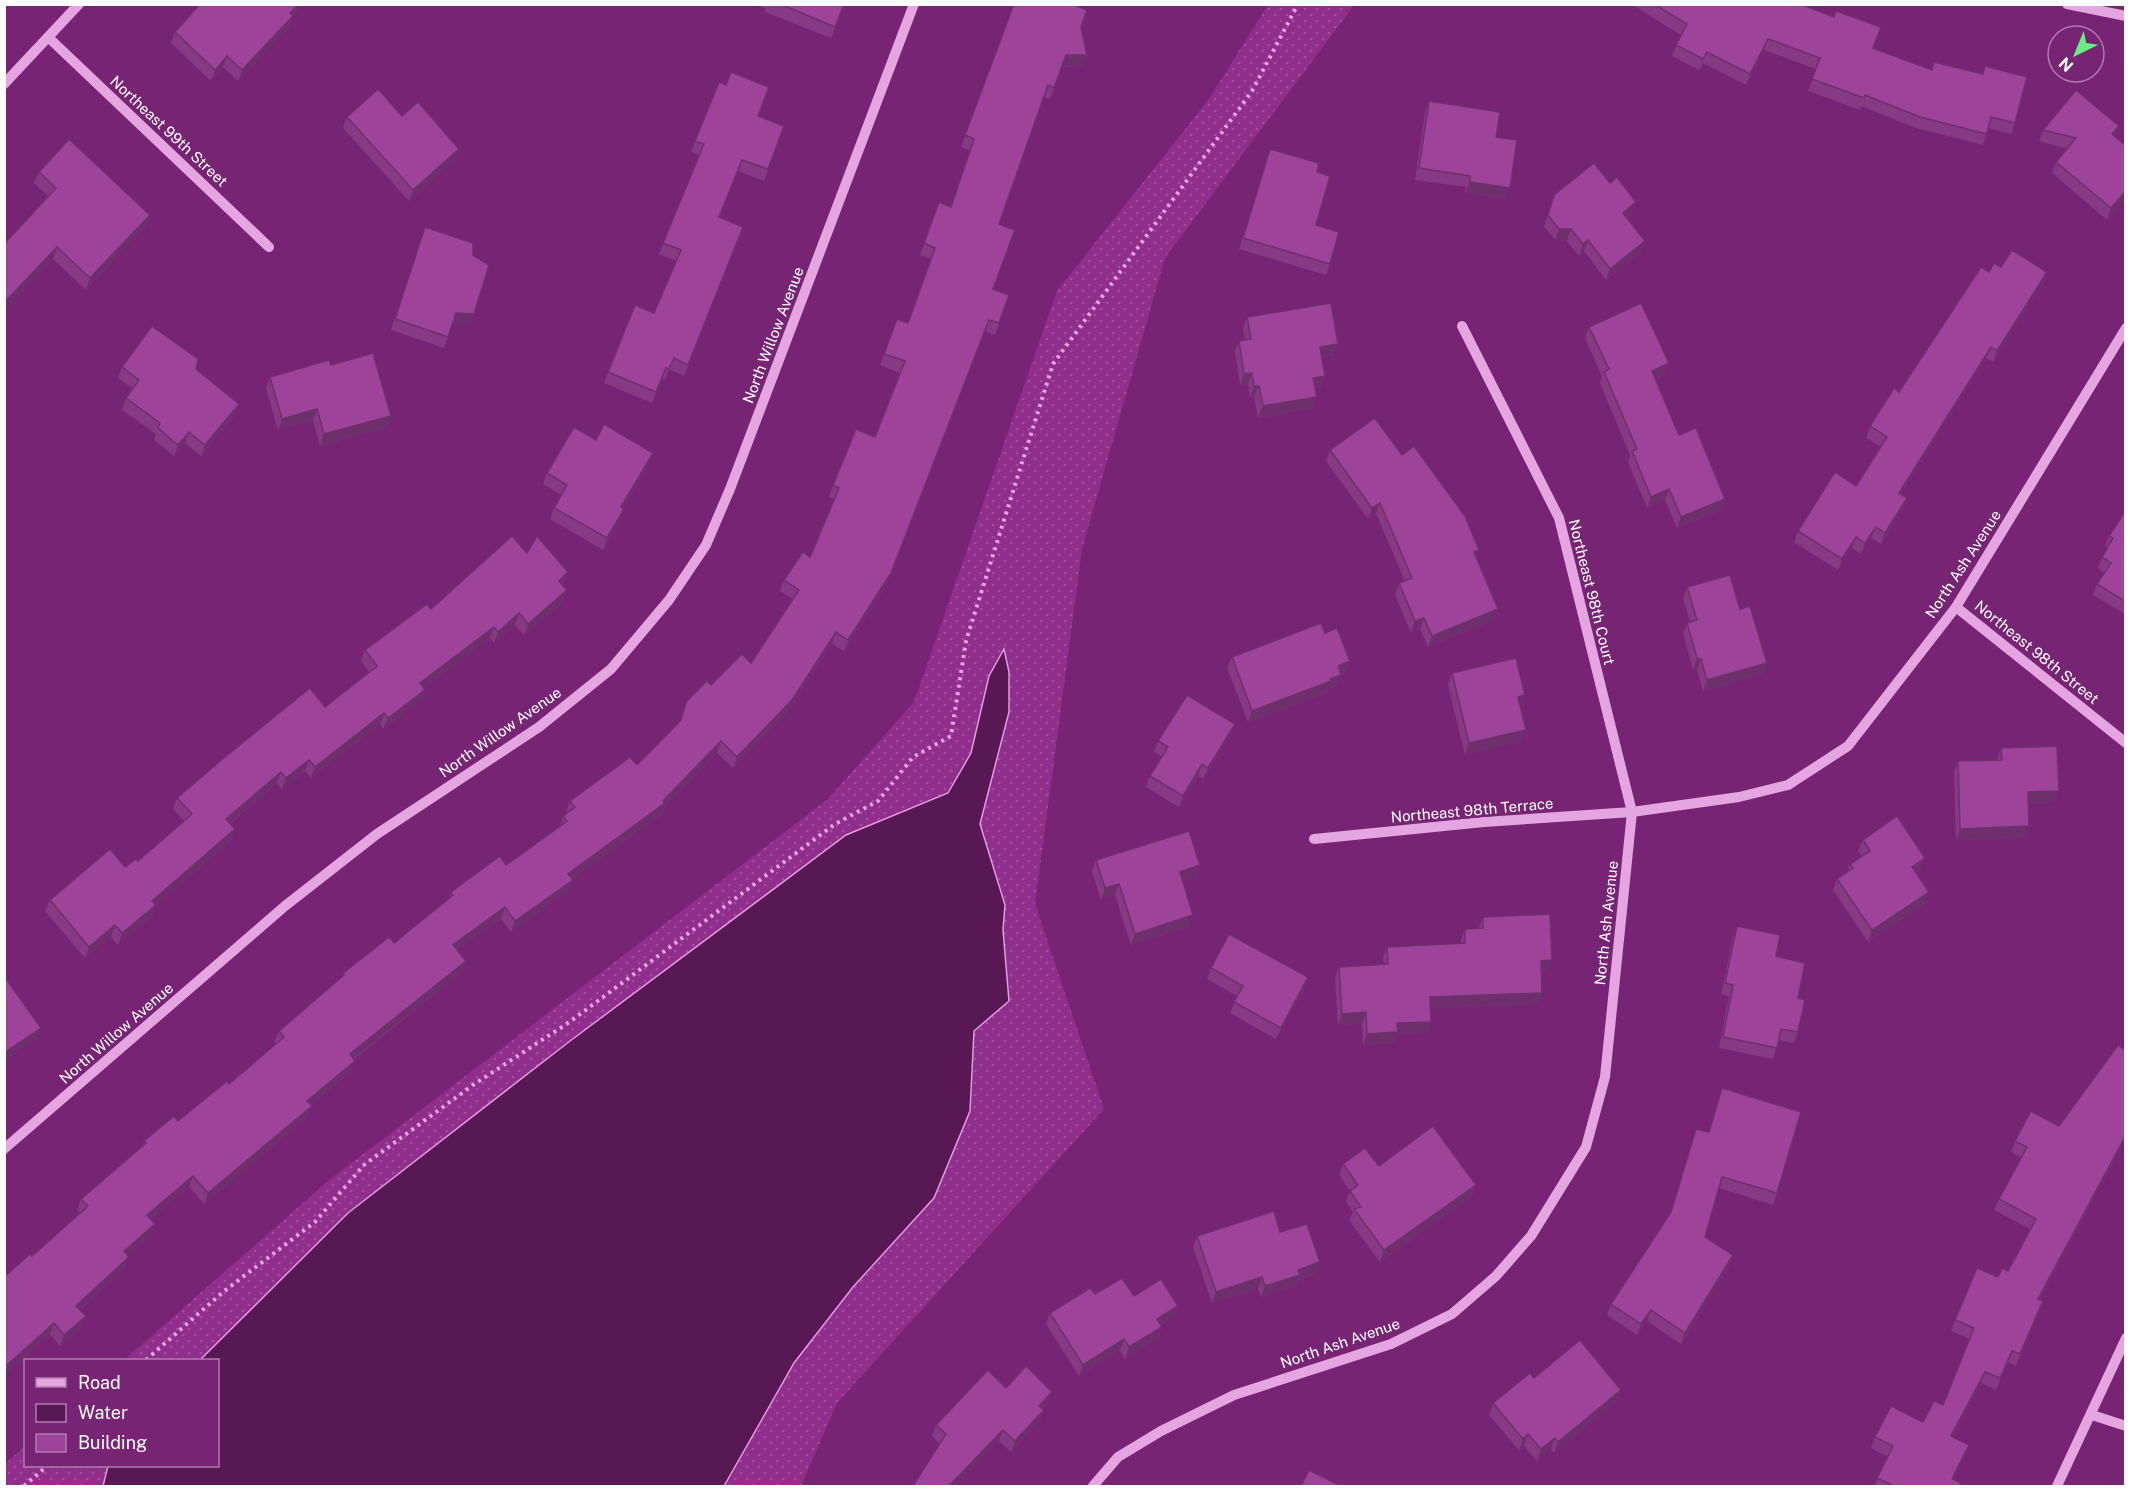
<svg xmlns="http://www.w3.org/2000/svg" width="2130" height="1491" viewBox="0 0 2130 1491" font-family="'Public Sans',sans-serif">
	<defs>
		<pattern id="grass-dots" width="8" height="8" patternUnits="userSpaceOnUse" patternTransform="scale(1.5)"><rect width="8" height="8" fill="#902e8c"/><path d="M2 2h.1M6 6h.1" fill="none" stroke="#a14d9d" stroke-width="1.8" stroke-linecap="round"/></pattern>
	</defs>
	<rect width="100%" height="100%" fill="#782474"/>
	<polygon fill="url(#grass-dots)" points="1268,5 1354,5 1165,258 1082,549 1035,904 1104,1109 837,1403 801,1486 5,1486 4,1465 25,1446 26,1466 218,1466 218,1360 124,1360 328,1181 828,799 914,702 1057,291 1209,99"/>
	<polygon fill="#581854" stroke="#e499e2" stroke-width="1.5" points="1004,649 1009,672 1009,712 980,824 1005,905 1003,930 1009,1001 974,1031 970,1111 934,1198 853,1287 794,1363 724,1486 103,1486 108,1466 218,1466 218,1360 200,1360 348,1213 570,1041 846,835 948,793 971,753 989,676"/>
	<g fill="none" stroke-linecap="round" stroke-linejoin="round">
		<g stroke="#e4a5e1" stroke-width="4" stroke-dasharray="3 4.5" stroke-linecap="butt">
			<polyline points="146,1360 223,1292 315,1222 364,1165 473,1085 571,1021 835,824 878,801 913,757 951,736 966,641 1053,364 1252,91 1298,4"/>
			<polyline points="24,1486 47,1466"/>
		</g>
		<g stroke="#e4a5e1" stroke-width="10">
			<polyline points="2067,4 2126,16"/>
			<polyline points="49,38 269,247"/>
			<polyline points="4,84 79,4"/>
			<polyline points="1956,607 2126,743"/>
			<polyline points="1314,839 1484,822 1632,812 1739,797 1788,785 1848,746 1956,607 2126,328"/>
			<polyline points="4,1149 285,906 377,834 539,727 611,669 669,600 706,545 730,489 914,4"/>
			<polyline points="2092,1415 2126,1426"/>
			<polyline points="1093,1486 1118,1457 1161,1431 1234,1395 1391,1344 1452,1314 1496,1276 1531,1236 1586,1147 1605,1077 1632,812 1559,518 1462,326"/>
			<polyline points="2057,1486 2126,1338"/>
		</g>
	</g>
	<g fill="#873a84">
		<polygon points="756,4 845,4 831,38 765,12 766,9"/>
		<polygon points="1014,4 1081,27 1087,55 1082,66 1062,67 1050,99 1044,97 999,224 993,289 1009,295 995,335 985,331 887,584 844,651 832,644 788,712 733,768 717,753 663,809 661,815 572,880 568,891 511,932 501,919 457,950 462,972 354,1059 351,1072 311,1105 308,1117 204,1204 189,1187 151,1219 155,1224 151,1235 128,1255 125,1268 80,1310 86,1316 81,1328 60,1346 50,1334 4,1374 4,1277 32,1256 80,1213 77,1210 81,1199 142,1146 144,1141 178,1121 229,1084 276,1044 274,1042 279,1031 341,978 342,974 394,943 448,900 451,892 506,865 560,826 563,816 567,813 566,812 570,801 637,765 680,721 686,702 711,685 751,663 793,599 780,591 784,580 810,557 834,499 829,497 833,485 875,437 900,373 880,365 897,319 908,323 931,259 920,255 939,202 951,207 970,150 961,147"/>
		<polygon points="1631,4 1800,4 1873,48 1931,70 1934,62 1982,74 1985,66 2015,123 2011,134 1988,128 1983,145 1916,128 1861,106 1860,110 1808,91 1816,69 1764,50 1746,85 1703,63 1699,70 1672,56 1681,35"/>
		<polygon points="292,18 289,28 238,81 223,67 211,81 171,43 175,32"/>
		<polygon points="719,82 758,116 780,138 764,181 738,171 719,217 739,238 684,376 669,369 665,380 662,379 652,403 604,383 608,372 654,313 677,261 659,254 699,155 691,152"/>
		<polygon points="1429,101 1496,137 1506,199 1465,193 1466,187 1415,180 1425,113"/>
		<polygon points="402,116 455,160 409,201 343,128 347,117"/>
		<polygon points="2043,130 2114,137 2126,198 2107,220 2052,173 2056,162 2068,149 2039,141"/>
		<polygon points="1270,149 1317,172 1316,225 1330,264 1326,275 1239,249"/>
		<polygon points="39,172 150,215 146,226 86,290 53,259 4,310 4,244 48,196 34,183"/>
		<polygon points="1554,195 1632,213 1627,218 1641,252 1606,280 1584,251 1579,256 1567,241 1555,240 1544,226"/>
		<polygon points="421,238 473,255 474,314 470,325 452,325 444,348 391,330"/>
		<polygon points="2001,267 2047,272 2043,284 1993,362 1986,358 1901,494 1907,498 1903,509 1881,544 1871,538 1861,554 1852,548 1838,570 1794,542 1798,531 1856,486 1881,447 1866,438 1870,426 1899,392 1989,272"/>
		<polygon points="1247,317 1334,355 1322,357 1325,376 1321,387 1315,388 1317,397 1313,408 1258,418 1254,397 1250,398 1248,384 1240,385 1235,352 1239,341 1245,340 1243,329"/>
		<polygon points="1589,327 1665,374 1655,379 1679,435 1725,499 1721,510 1677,528 1665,500 1647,508 1628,462 1630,455 1600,383 1602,376 1585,338"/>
		<polygon points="331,365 391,416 387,427 320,446 313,420 278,430 266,388 270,377"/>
		<polygon points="122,367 196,369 235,415 201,456 185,443 174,456 154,440 156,434 122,410 126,398 133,389 118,378"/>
		<polygon points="596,440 649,464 623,508 620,520 603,550 550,519 554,508 561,495 543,484 547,473"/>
		<polygon points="1330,450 1402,455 1479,550 1476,558 1494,620 1428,647 1420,629 1411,633 1395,595 1399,583 1405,581 1376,514 1368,519 1326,461"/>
		<polygon points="2126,510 2126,615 2093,595 2097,584 2104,573 2098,568 2102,557 2107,548 2105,547 2109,536"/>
		<polygon points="527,553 564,584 562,585 567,590 563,602 524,635 515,625 494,643 490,638 424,688 425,690 421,701 383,729 380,724 311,778 305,771 282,790 277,783 230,824 231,841 156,905 152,916 118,945 111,937 85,958 45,911 50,900 125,867 138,861 184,821 173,809 177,798 325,707 369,672 361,661 365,650 431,609"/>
		<polygon points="1687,587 1740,609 1767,663 1763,674 1703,691 1697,670 1693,670 1683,634 1687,623 1690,622 1683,599"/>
		<polygon points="1325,633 1350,661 1345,673 1341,675 1336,686 1328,689 1327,693 1248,722 1227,668 1232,657"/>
		<polygon points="1452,673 1521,707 1522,741 1465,755 1448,685"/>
		<polygon points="1231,735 1203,779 1198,776 1179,807 1146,787 1150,776 1162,757 1154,752 1158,741"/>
		<polygon points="2001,748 2055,802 2029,803 2029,826 2025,838 1956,840 1954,772 1958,761 1997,760"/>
		<polygon points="1863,840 1921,869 1916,873 1925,904 1868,942 1833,890 1837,879 1847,872 1850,864 1862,856 1858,851"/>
		<polygon points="1096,860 1200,865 1196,877 1182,881 1189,927 1131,945 1115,895 1101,900 1092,871"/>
		<polygon points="1483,917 1548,971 1541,972 1542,993 1538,1004 1431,1008 1427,1033 1397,1034 1394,1043 1363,1045 1362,1024 1338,1025 1335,978 1339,967 1384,965 1383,958 1387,947 1461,944 1461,940 1465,929 1479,928"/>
		<polygon points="1737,926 1776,956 1798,998 1798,1032 1794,1043 1779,1040 1773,1059 1719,1048 1729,996 1721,994 1733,937"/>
		<polygon points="1211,968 1308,977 1304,989 1276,1039 1230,1013 1237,996 1207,979"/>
		<polygon points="1722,1088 1777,1193 1773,1205 1719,1188 1705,1237 1733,1255 1729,1267 1681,1344 1647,1321 1637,1335 1607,1315 1611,1304 1670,1214 1696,1129 1708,1132"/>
		<polygon points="2059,1126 2126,1139 2040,1299 2039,1312 2016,1366 2008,1362 1996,1390 1981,1383 1953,1437 1969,1445 1965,1456 1953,1479 1960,1486 1874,1486 1888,1457 1871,1448 1875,1437 1923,1422 1943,1405 1970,1339 1951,1331 1955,1320 1998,1277 2008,1271 2030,1229 1994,1210 1999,1199 2021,1158 2011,1152 2015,1141"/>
		<polygon points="1343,1164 1379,1166 1476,1185 1472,1196 1380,1262 1349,1220 1353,1212 1346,1202 1350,1191 1339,1175"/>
		<polygon points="1280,1232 1316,1274 1298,1280 1296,1286 1261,1297 1258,1289 1212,1303 1193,1247 1197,1236"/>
		<polygon points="1095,1294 1134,1296 1178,1306 1173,1317 1161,1325 1162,1327 1158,1338 1125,1359 1120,1351 1079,1376 1046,1324 1050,1313"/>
		<polygon points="1534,1378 1621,1390 1617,1401 1554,1453 1551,1449 1537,1461 1524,1446 1519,1450 1489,1415 1493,1403"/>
		<polygon points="1006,1388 1048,1403 1043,1409 1040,1421 1011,1452 999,1441 940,1444 932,1436 936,1425"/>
	</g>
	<g fill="#6e306c">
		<polygon points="299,4 306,4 292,18 289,28 238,81 242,70 290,13"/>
		<polygon points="1768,39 1764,50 1746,85 1750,74"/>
		<polygon points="1066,55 1087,55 1082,66 1062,67 1050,99"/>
		<polygon points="227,56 223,67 211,81 215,70"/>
		<polygon points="2119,126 2115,137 2112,134"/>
		<polygon points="459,149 455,160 409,201 413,190"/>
		<polygon points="1470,182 1510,188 1506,199 1465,193"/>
		<polygon points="2126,191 2126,198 2107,220 2111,208"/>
		<polygon points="1636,202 1632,213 1619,224 1623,213"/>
		<polygon points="150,215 146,226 86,290 90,278"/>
		<polygon points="1559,229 1571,229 1567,241 1555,240"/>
		<polygon points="1588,240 1584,251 1579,256 1583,244"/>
		<polygon points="1645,241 1641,252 1606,280 1610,269"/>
		<polygon points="57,247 53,259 4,310 4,303"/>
		<polygon points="2047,272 2043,284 1993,362 1997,351"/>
		<polygon points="456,313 474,314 470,325 452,325"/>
		<polygon points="989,320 887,584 844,651 848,640"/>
		<polygon points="1338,344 1334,355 1316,358 1320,347"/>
		<polygon points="1991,347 1986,358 1895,504 1899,493"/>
		<polygon points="1669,363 1665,374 1648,382 1652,371"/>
		<polygon points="1252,373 1248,384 1240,385 1244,374"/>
		<polygon points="1325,376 1321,387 1309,389 1313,378"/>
		<polygon points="1254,386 1259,386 1254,397 1250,398"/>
		<polygon points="1317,397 1313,408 1258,418 1263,406"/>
		<polygon points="239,404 235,415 201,456 205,445"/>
		<polygon points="317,409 313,420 278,430 282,419"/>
		<polygon points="391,416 387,427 320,446 324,434"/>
		<polygon points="189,432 185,443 174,456 178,445"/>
		<polygon points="653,453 649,464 617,518 621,507"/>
		<polygon points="1669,489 1665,500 1647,508 1651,497"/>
		<polygon points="1907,498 1903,509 1881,544 1885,533"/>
		<polygon points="1725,499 1721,510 1677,528 1681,517"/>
		<polygon points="1380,503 1376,514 1368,519 1372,508"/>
		<polygon points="624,509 620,520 603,550 607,538"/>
		<polygon points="1876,527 1871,538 1861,554 1865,543"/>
		<polygon points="1856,537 1852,548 1838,570 1842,559"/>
		<polygon points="1479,550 1475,561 1474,552"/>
		<polygon points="568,572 564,584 555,592 559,581"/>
		<polygon points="567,590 563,602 524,635 528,624"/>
		<polygon points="1498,609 1494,620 1428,647 1432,636"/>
		<polygon points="519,613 515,625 494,643 498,632"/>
		<polygon points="1424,618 1420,629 1411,633 1415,621"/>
		<polygon points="494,627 490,638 416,694 420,683"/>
		<polygon points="836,632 832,644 788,712 733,768 737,757"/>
		<polygon points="1697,658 1701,659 1697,670 1693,670"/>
		<polygon points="1350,661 1345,673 1334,677 1338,666"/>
		<polygon points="1767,663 1763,674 1703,691 1707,680"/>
		<polygon points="1341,675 1336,686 1328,689 1327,693 1248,722 1252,711"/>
		<polygon points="425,690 421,701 383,729 388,718"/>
		<polygon points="1525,695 1521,707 1518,697"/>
		<polygon points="384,713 380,724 311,778 315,767"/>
		<polygon points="1235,724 1231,735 1203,779 1208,768"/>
		<polygon points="1526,730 1522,741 1465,755 1469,743"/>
		<polygon points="721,741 717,753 663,809 661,815 564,886 568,874 663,801"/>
		<polygon points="309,760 305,771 282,790 286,778"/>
		<polygon points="1202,764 1198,776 1179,807 1183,796"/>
		<polygon points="281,772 277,783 222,830 226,819"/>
		<polygon points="2059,791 2055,802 2024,803 2028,792"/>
		<polygon points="2029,826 2025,838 1956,840 1960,829"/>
		<polygon points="235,829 231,841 156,905 152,916 118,945 122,933 152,901"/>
		<polygon points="1925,858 1921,869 1908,878 1912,867"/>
		<polygon points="1200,865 1196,877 1175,883 1180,872"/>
		<polygon points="573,880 568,891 511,932 515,921"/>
		<polygon points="1119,884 1115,895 1101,900 1105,888"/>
		<polygon points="1929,892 1925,904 1868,942 1872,930"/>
		<polygon points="505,907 501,919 449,956 453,945"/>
		<polygon points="1193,915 1189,927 1131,945 1135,934"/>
		<polygon points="115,925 111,937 85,958 89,947"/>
		<polygon points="1552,960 1548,971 1537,972 1541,961"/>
		<polygon points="466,961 462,972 345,1065 350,1054"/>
		<polygon points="1308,977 1304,989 1276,1039 1281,1028"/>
		<polygon points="1542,993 1538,1004 1426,1008 1430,997"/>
		<polygon points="1366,1012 1362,1024 1338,1025 1342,1014"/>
		<polygon points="1431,1022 1427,1033 1397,1034 1394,1043 1363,1045 1367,1034 1397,1023"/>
		<polygon points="41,1028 37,1039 4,1061 4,1053"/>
		<polygon points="355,1061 351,1072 303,1112 307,1101"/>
		<polygon points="312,1106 308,1117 204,1204 208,1193"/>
		<polygon points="2126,1135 2126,1139 2034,1310 2038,1299"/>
		<polygon points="193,1176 189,1187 143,1226 147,1215"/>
		<polygon points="1476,1185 1472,1196 1380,1262 1384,1250"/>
		<polygon points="155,1224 151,1235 120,1263 124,1251"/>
		<polygon points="1733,1255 1729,1267 1681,1344 1685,1333"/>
		<polygon points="129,1257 125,1268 72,1317 76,1306"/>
		<polygon points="1320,1262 1316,1274 1298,1280 1296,1286 1261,1297 1265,1286 1298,1270"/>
		<polygon points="1262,1277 1258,1289 1212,1303 1216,1292"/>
		<polygon points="2043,1301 2039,1312 2016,1366 2020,1354"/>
		<polygon points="1178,1306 1173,1317 1153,1330 1157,1319"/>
		<polygon points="1651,1310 1647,1321 1637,1335 1641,1324"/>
		<polygon points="86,1316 81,1328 60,1346 64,1335"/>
		<polygon points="54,1323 50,1334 4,1374 7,1365"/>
		<polygon points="1162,1327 1158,1338 1125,1359 1129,1347"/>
		<polygon points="1124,1339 1120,1351 1079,1376 1083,1365"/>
		<polygon points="1985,1372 1981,1383 1947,1448 1951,1436"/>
		<polygon points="1621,1390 1617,1401 1554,1453 1558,1442"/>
		<polygon points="1052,1392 1048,1403 1035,1417 1039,1406"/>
		<polygon points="1044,1410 1040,1421 1011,1452 1015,1441"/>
		<polygon points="1003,1430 999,1441 956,1486 949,1486"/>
		<polygon points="1528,1434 1524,1446 1519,1450 1523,1439"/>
		<polygon points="1555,1438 1551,1449 1537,1461 1541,1449"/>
		<polygon points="1969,1445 1965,1456 1950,1486 1952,1479"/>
	</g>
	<g fill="#9d449a" stroke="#6e306c" stroke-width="1.5">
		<polygon points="200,4 299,4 290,13 293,16 242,70 227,56 215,70 175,32"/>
		<polygon points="780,4 844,4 835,27"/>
		<polygon points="1014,4 1072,4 1087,10 1081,27 1087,55 1066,55 1054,88 1048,85 999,224 1015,230 993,289 1009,295 999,323 989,320 891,573 848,640 836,632 792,700 737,757 721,741 663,801 665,803 568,874 573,880 515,921 505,907 453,945 466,961 350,1054 355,1061 307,1101 312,1106 208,1193 193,1176 147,1215 155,1224 124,1251 129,1257 76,1306 86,1316 64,1335 54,1323 7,1365 4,1362 4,1277 30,1254 32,1256 88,1206 81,1199 146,1143 144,1141 174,1116 178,1121 227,1081 229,1084 284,1037 279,1031 344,975 342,974 389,937 394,943 453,895 451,892 500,856 506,865 567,821 563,816 575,807 570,801 630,757 637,765 681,720 686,702 707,681 711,685 742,654 751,663 799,590 784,580 803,552 810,557 839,488 833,485 856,429 875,437 905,361 884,354 897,319 908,323 935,248 924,243 939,202 951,207 974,139 965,135"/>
		<polygon points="1654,4 1800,4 1834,17 1836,11 1881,27 1873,48 1932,70 1934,62 1983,74 1985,66 2027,77 2015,123 1991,117 1987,134 1920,117 1865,95 1864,98 1812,79 1820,58 1768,39 1750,74 1707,52 1703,59 1676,45 1687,24"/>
		<polygon points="731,72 769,87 758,116 784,126 768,169 742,160 719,217 743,227 688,365 674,358 669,369 666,368 656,392 608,372 635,305 654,313 681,250 663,243 704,144 695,141 719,82 726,85"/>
		<polygon points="378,89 402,116 418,102 459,149 413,190 347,117"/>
		<polygon points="2076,90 2119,126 2112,134 2126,146 2126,191 2111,208 2056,162 2076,138 2043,130"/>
		<polygon points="1429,101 1500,112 1496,137 1517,140 1510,188 1470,182 1470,176 1419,168"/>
		<polygon points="69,139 150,215 90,278 57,247 4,303 4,244 56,188 39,172"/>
		<polygon points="1270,149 1319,163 1317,172 1330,176 1316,225 1339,232 1330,264 1243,238"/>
		<polygon points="1594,163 1610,183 1617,177 1636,202 1623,213 1645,241 1610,269 1588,240 1583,244 1571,229 1559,229 1548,215 1554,195"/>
		<polygon points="425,227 473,243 473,255 489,265 474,314 456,313 448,337 395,319"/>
		<polygon points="2012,250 2047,272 1997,351 1991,347 1899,493 1907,498 1885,533 1876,527 1865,543 1856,537 1842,559 1798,531 1835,472 1856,486 1887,437 1870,426 1894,388 1899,392 1981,267 1989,272 1994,263 2001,267"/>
		<polygon points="1331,303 1338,344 1320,347 1325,376 1313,378 1317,397 1263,406 1259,386 1254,386 1252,373 1244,374 1239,341 1251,339 1247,317"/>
		<polygon points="1641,303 1669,363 1652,371 1679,435 1696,428 1725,499 1681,517 1669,489 1651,497 1632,451 1637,449 1604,372 1609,369 1589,327"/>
		<polygon points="152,326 198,359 196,369 239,404 205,445 189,432 178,445 158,428 160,423 126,398 139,380 122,367"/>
		<polygon points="373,353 391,416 324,434 317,409 282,419 270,377 329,360 331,365"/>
		<polygon points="1375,418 1402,455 1414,446 1465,516 1479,550 1474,552 1498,609 1432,636 1424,618 1415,621 1399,583 1412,578 1380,503 1372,508 1330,450"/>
		<polygon points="604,424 653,453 621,507 624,509 607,538 554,508 567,485 547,473 574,427 596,440"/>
		<polygon points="2126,510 2126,602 2097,584 2111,563 2102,557 2113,538 2109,536"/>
		<polygon points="512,536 527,553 537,536 568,572 559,581 567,590 528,624 519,613 498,632 494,627 420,683 425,690 388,718 384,713 315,767 309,760 286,778 281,772 226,819 235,829 152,901 156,905 122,933 115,925 89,947 50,900 110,849 125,867 136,859 138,861 192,814 177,798 226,756 310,688 325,707 377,666 365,650 427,604 431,609"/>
		<polygon points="1730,575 1740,609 1750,606 1767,663 1707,680 1701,659 1697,658 1687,623 1697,620 1687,587"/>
		<polygon points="1321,623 1325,633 1337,628 1350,661 1338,666 1341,675 1330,679 1331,681 1252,711 1232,657"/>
		<polygon points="1516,658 1525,695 1518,697 1526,730 1469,743 1452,673"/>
		<polygon points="1187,695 1235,724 1208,768 1202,764 1183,796 1150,776 1168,747 1158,741"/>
		<polygon points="2057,746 2059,791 2028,792 2029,826 1960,829 1958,761 2002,760 2001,748"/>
		<polygon points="1897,816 1925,858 1912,867 1929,892 1872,930 1837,879 1853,868 1850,864 1870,851 1863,840"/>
		<polygon points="1189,831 1200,865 1180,872 1193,915 1135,934 1119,884 1105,888 1096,860"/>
		<polygon points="1550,914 1552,960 1541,961 1542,993 1430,997 1431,1022 1397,1023 1398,1032 1367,1034 1366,1012 1342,1014 1339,967 1388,964 1387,947 1465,943 1465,929 1483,928 1483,917"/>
		<polygon points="1737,926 1780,935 1776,956 1805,963 1798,998 1805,1000 1798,1032 1781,1029 1777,1048 1723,1037 1733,985 1725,983"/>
		<polygon points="1229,934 1308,977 1281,1028 1234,1002 1243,986 1211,968"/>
		<polygon points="4,976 41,1028 4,1053"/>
		<polygon points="2118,1045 2126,1051 2126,1135 2038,1299 2043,1301 2020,1354 2012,1351 2000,1378 1985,1372 1951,1436 1969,1445 1952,1479 1961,1483 1959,1486 1894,1486 1877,1478 1893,1446 1875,1437 1891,1406 1923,1422 1934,1401 1943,1405 1974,1328 1955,1320 1977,1268 1998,1277 2002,1268 2008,1271 2036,1219 1999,1199 2027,1147 2015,1141 2031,1111 2059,1126"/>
		<polygon points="1722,1088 1801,1112 1777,1193 1722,1177 1705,1237 1733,1255 1685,1333 1651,1310 1641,1324 1611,1304 1671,1212 1696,1129 1709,1132"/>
		<polygon points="1433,1126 1476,1185 1384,1250 1354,1209 1361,1207 1350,1191 1358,1185 1343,1164 1365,1148 1379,1166"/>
		<polygon points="1274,1211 1280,1232 1307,1224 1320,1262 1298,1270 1300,1275 1265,1286 1262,1277 1216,1292 1197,1236"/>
		<polygon points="1122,1278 1134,1296 1161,1279 1178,1306 1157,1319 1162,1327 1129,1347 1124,1339 1083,1365 1050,1313 1090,1288 1095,1294"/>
		<polygon points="1580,1340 1621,1390 1558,1442 1555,1438 1541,1449 1528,1434 1523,1439 1493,1403 1530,1373 1534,1378"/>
		<polygon points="1026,1366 1052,1392 1039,1406 1044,1410 1015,1441 1003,1430 949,1486 913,1486 946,1434 936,1425 988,1370 1006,1388"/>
		<polygon points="1309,1470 1341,1486 1301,1486"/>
	</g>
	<g text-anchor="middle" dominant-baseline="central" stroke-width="5" stroke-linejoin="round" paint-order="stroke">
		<g font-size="15" fill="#fff" stroke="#782474">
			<text transform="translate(169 131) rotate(43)">Northeast 99th Street</text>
			<text transform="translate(773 335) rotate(-69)">North Willow Avenue</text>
			<text transform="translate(1963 564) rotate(-57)">North Ash Avenue</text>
			<text transform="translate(1592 592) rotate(76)">Northeast 98th Court</text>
			<text transform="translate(2037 652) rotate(39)">Northeast 98th Street</text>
			<text transform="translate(500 732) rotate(-35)">North Willow Avenue</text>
			<text transform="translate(1472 810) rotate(-5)">Northeast 98th Terrace</text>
			<text transform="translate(1606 923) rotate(-84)">North Ash Avenue</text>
			<text transform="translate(116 1033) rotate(-41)">North Willow Avenue</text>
			<text transform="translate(1340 1343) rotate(-19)">North Ash Avenue</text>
		</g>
	</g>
	<rect width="2130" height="1491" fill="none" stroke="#ffffff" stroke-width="12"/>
	<rect x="24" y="1359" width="195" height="108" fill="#782474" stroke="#ae7cac" stroke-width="1.5"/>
	<rect x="36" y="1378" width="30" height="9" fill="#e4a5e1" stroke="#ae7cac" stroke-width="1.5"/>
	<text x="78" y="1389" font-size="18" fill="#ffffff">Road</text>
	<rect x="36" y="1404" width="30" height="18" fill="#581854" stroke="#ae7cac" stroke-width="1.5"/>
	<text x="78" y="1419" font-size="18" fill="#ffffff">Water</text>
	<rect x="36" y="1434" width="30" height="18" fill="#9d449a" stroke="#ae7cac" stroke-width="1.5"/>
	<text x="78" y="1449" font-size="18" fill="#ffffff">Building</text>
	<g transform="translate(2076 54) rotate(223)"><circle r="28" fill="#782474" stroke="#ae7cac" stroke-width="1.5"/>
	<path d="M0-4.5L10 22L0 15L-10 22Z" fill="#69ee84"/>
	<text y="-9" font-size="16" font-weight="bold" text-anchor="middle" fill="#ffffff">N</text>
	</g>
</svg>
